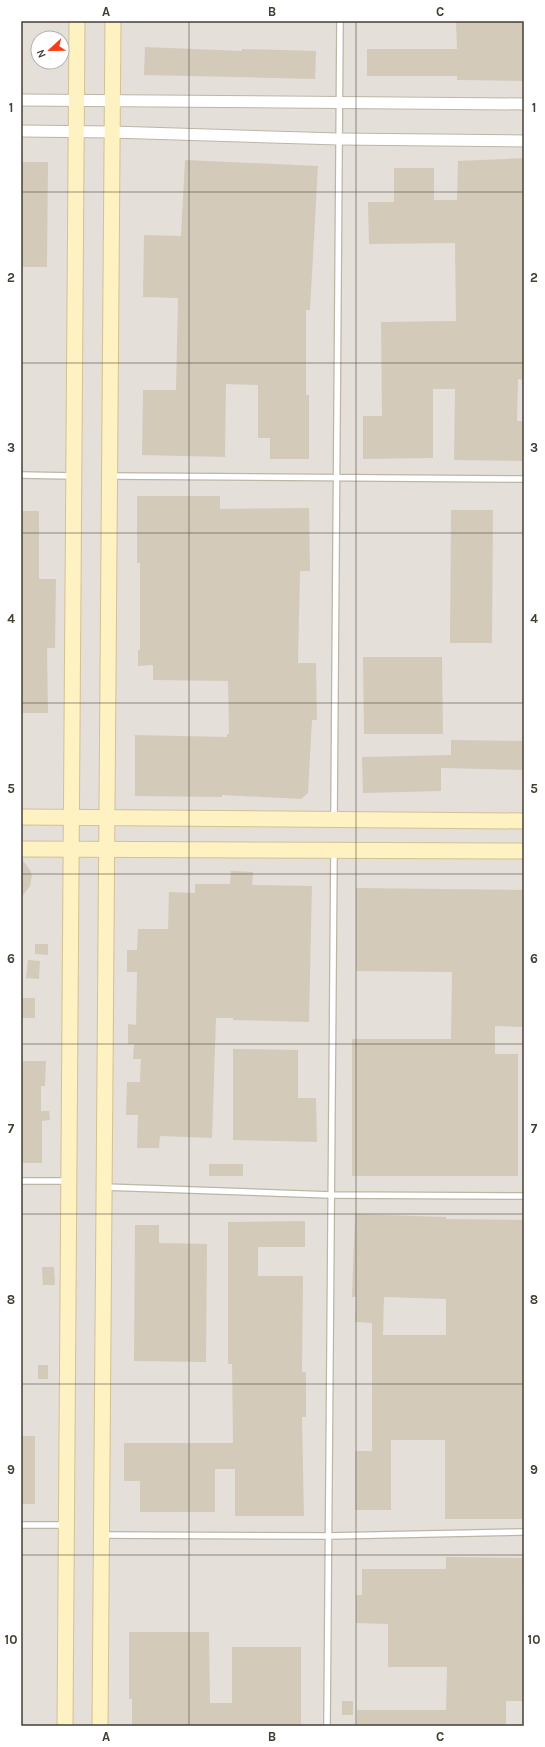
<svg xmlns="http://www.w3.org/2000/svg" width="545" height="1747" viewBox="0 0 545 1747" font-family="Karla,sans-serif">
	<rect width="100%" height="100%" fill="#f2eee4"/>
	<path fill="#e4dfd9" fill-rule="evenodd" d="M21,21H524V1726H21ZM38,38H62V62H38Z"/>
	<g fill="#d3caba" fill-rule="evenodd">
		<polygon points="456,21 524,21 524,81 457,80 457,76 367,76 367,49 457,49"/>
		<polygon points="145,47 242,51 242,49 316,51 315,79 144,75"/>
		<polygon points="524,158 524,380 518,379 517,421 524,421 524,461 454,460 455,389 433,389 433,458 363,459 363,416 382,416 381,322 456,321 455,243 369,244 368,202 394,202 394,168 434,168 434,200 457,200 458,161"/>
		<polygon points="185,160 318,166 310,310 306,310 306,395 309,395 309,459 270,459 270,438 258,438 258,385 226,384 225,457 142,455 143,390 176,390 178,298 143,297 144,235 181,236"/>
		<polygon points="21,162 48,162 47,267 21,267"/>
		<polygon points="137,496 220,496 220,509 309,508 310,571 300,571 298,663 316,663 317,720 312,720 308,793 301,799 222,795 222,797 135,796 135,735 227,737 227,734 229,734 228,681 153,680 153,665 138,666 138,650 140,650 140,563 137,563"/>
		<polygon points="451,510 493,510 492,643 450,643"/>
		<polygon points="21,511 39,511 39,579 56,579 55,648 47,648 48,713 21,713"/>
		<polygon points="363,657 442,657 443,734 364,734"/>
		<polygon points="451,740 524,741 524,770 441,768 441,791 363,793 362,757 451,755"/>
		<polygon points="21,858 30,870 32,875 30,886 21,898"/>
		<polygon points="231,871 253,872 252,885 312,886 309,1022 233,1020 233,1018 216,1018 212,1138 160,1136 159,1148 137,1148 138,1115 126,1115 127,1082 140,1082 141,1059 133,1059 134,1044 128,1044 128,1024 136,1025 137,972 127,972 127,950 137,950 138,929 168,929 169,892 195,893 195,884 230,884"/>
		<polygon points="356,888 524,890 524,1027 495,1026 495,1054 518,1054 518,1176 352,1176 352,1039 451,1039 452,972 356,971"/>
		<polygon points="35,944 48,944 48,955 35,954"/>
		<polygon points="28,960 40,961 39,979 26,978"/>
		<rect x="21" y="998" width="14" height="20"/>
		<polygon points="233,1049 298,1050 298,1098 316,1098 317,1142 233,1140"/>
		<polygon points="21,1061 46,1061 45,1086 41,1086 41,1111 49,1111 50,1120 42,1121 42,1163 21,1163"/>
		<rect x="209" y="1164" width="34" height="12"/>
		<path d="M355,1214L446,1217V1219L524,1220V1519H445V1440H391V1510H355V1451H372V1323L355,1322L356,1297H352ZM384,1297L446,1299V1335H383Z"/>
		<polygon points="305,1221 305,1247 258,1247 258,1276 303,1276 302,1372 306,1372 306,1417 302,1417 304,1516 235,1516 235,1469 215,1469 215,1512 140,1512 140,1481 124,1481 124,1443 233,1443 232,1364 228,1364 228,1222"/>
		<polygon points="135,1225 159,1225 159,1243 207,1244 206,1362 134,1361"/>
		<polygon points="42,1267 54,1267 55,1285 43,1285"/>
		<rect x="38" y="1365" width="10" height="14"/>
		<rect x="21" y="1436" width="14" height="68"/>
		<polygon points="446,1557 524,1558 524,1586 522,1586 524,1701 506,1701 506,1726 357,1726 357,1710 446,1710 447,1667 388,1667 388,1624 356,1623 356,1595 362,1595 362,1569 446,1569"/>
		<polygon points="129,1632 209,1632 210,1703 232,1703 232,1647 301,1647 301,1726 132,1726 132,1699 129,1699"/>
		<rect x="342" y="1701" width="11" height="14"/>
	</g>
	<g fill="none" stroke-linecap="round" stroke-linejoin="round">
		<defs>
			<g id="lane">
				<polyline points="21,475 73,476"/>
				<polyline points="110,476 524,479"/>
				<polyline points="334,819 340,21"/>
				<polyline points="21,1181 68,1181"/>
				<polyline points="104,1187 331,1195 524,1196"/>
				<polyline points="21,1525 65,1525"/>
				<polyline points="102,1535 329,1536 524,1532"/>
				<polyline points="327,1726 334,851"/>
			</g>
			<g id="street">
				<polyline points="21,100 524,104"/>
				<polyline points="21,131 112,132 339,139 524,141"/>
			</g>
			<g id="secondary">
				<polyline points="21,817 524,821"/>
				<polyline points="21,849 524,851"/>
				<polyline points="65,1726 77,21"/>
				<polyline points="100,1726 113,21"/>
			</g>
		</defs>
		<use href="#lane" stroke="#bdb6a7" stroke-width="8"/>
		<use href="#street" stroke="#bdb6a7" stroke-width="13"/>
		<use href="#secondary" stroke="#d2c294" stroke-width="17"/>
		<use href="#lane" stroke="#fff" stroke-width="5.5"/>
		<use href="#street" stroke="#fff" stroke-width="11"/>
		<use href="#secondary" stroke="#fef1c2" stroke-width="15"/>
	</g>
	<path fill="none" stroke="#443e34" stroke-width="1" stroke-opacity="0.55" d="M189,21V1726M356,21V1726M21,192H524M21,363H524M21,533H524M21,703H524M21,874H524M21,1044H524M21,1214H524M21,1384H524M21,1555H524"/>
	<rect width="545" height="1747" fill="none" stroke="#ffffff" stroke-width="44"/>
	<g transform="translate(50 50) rotate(248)"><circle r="19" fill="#ffffff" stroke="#b4b2ae"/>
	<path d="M0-3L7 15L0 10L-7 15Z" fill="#f83c15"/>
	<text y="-6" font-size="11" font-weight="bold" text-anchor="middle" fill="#443e34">N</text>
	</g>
	<rect x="22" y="22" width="501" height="1703" fill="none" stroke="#443e34" stroke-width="1.5"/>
	<g font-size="13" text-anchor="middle" font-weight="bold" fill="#443e34">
		<text x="106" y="16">A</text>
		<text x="272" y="16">B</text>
		<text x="440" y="16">C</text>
		<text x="11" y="112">1</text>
		<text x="534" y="112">1</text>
		<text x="11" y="282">2</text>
		<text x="534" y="282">2</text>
		<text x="11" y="452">3</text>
		<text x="534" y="452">3</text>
		<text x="11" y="623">4</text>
		<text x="534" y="623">4</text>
		<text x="11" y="793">5</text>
		<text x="534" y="793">5</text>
		<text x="11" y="963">6</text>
		<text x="534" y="963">6</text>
		<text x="11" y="1133">7</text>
		<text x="534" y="1133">7</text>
		<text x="11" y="1304">8</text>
		<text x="534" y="1304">8</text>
		<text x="11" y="1474">9</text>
		<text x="534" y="1474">9</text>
		<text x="11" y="1644">10</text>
		<text x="534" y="1644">10</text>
		<text x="106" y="1741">A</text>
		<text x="272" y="1741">B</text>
		<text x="440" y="1741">C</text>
	</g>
</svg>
